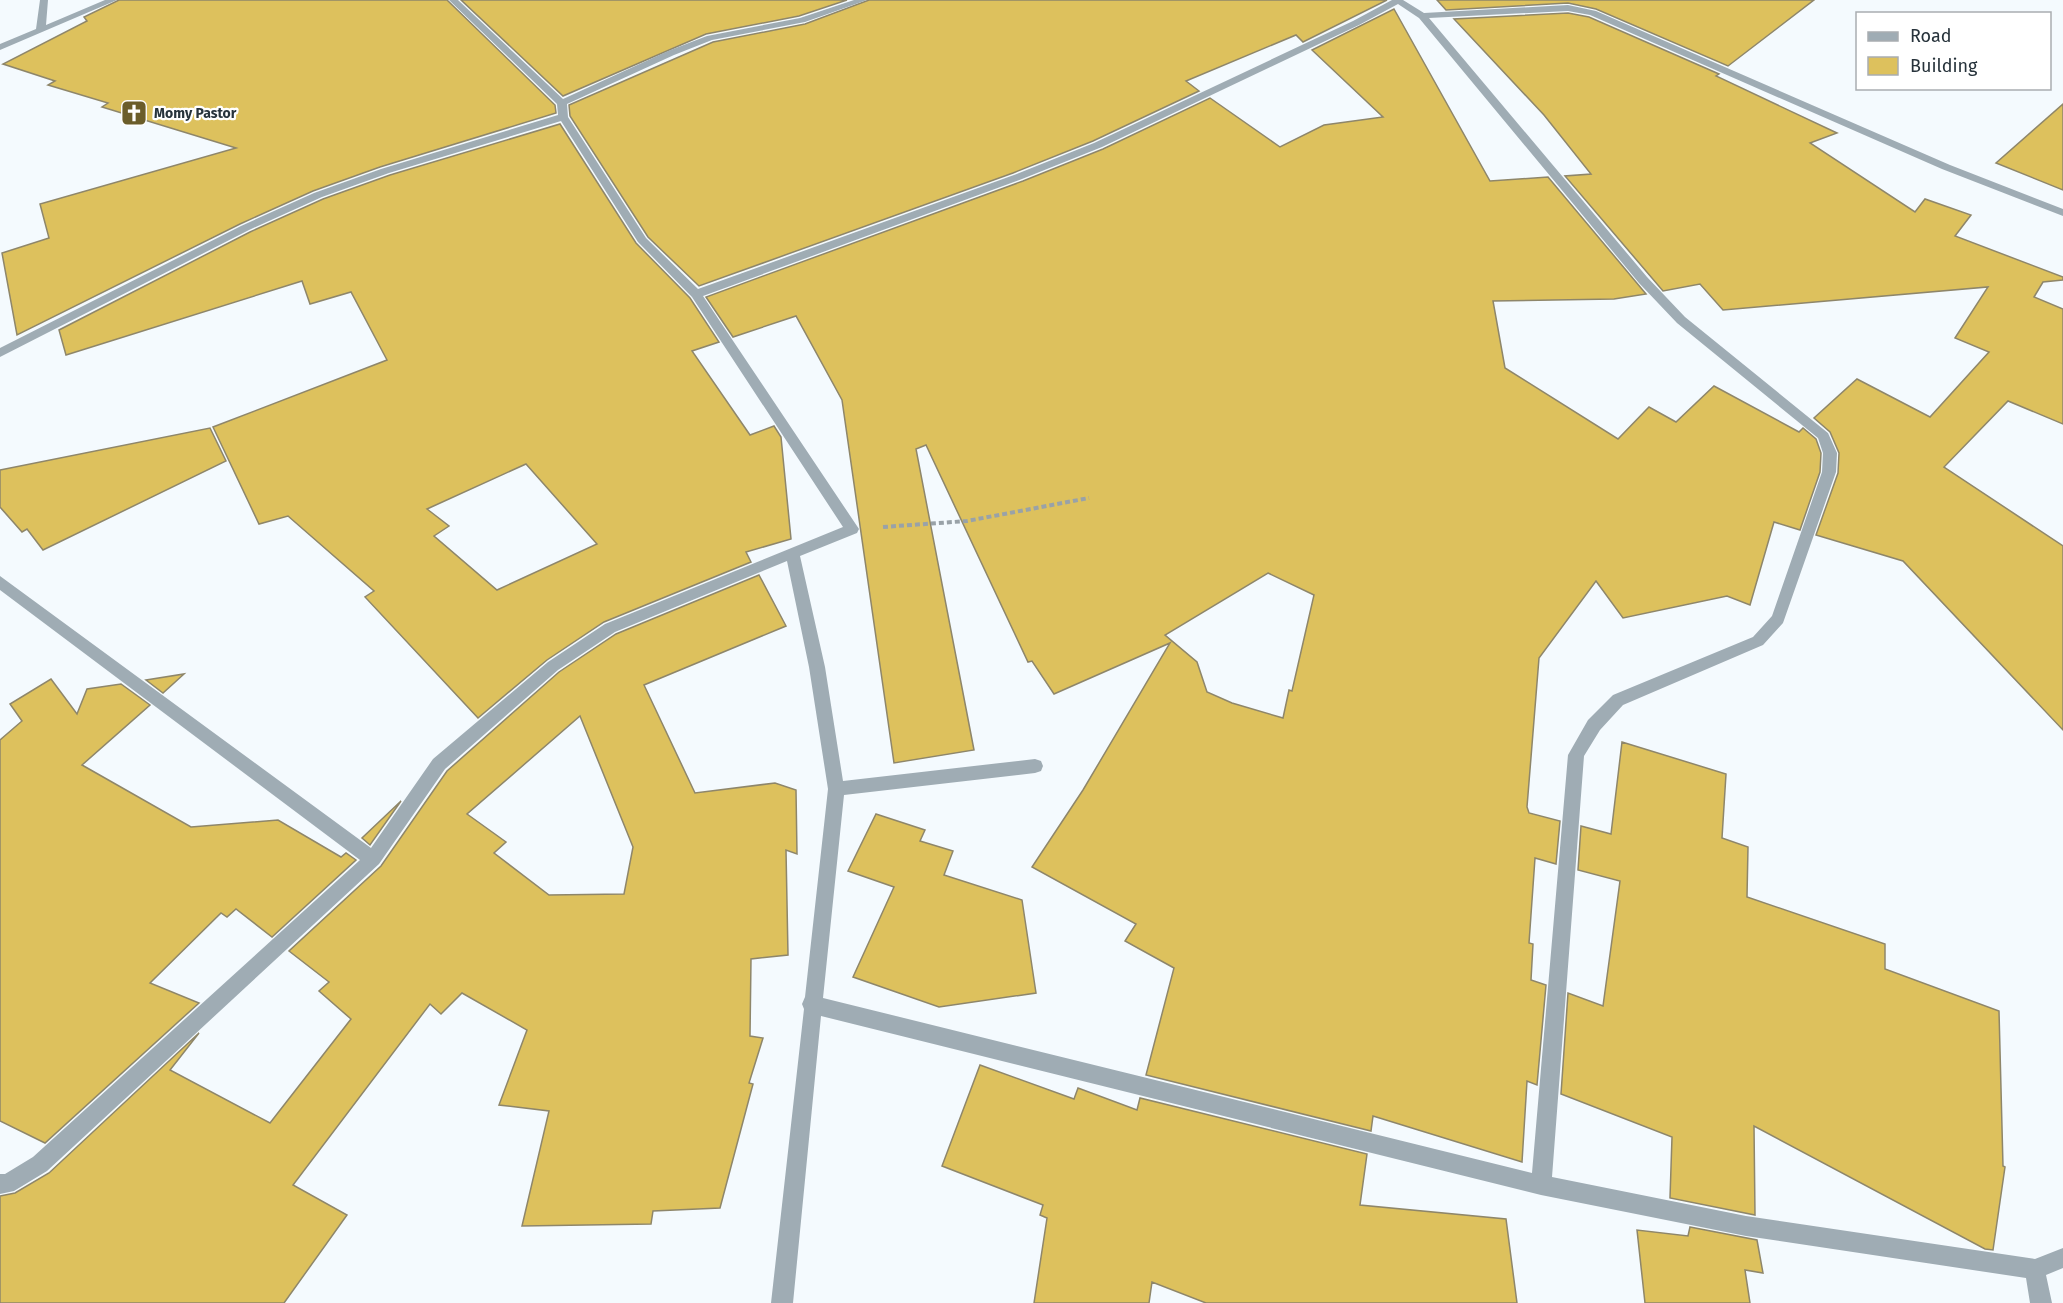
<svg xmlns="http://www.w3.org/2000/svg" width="2063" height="1303" viewBox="0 0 2063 1303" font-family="'Fira Sans',sans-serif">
	<rect width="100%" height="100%" fill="#f4fafe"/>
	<g fill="#ddc15d" stroke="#8e866a" stroke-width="1.5" fill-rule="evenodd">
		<polygon points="119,0 447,0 555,105 556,113 380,167 313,191 240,224 17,335 2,253 49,238 40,204 236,148 102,107 108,103 48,85 55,81 3,64 87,21 84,17"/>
		<polygon points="461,0 847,0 799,16 706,34 563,96"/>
		<polygon points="869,0 1387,0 1303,42 1296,35 1186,81 1199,91 1093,141 1013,173 699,286 648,237 570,116 569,105 713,42 805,24"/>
		<polygon points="1437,0 1814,0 1728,66 1596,9 1568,3 1446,10"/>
		<path d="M1394,9L1490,181L1548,177L1646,294L1614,299L1493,301L1505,368L1618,439L1649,407L1676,422L1714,386L1799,432L1803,428L1816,439L1821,453L1820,472L1800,530L1774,522L1750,605L1727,596L1623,618L1596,581L1539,658L1527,807L1529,813L1560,821L1556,864L1535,858L1529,943L1533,944L1531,980L1546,985L1537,1085L1527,1081L1522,1162L1373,1116L1371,1131L1146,1075L1174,968L1125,941L1136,924L1032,867L1083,790L1170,643L1054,694L1032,661L1028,662L926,445L916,449L974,750L894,763L842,400L796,316L733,337L706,297L1023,181L1103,149L1210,98L1280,147L1324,125L1383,117L1312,50ZM1268,573L1314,595L1292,691L1289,690L1283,718L1232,703L1207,692L1197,662L1165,635Z"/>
		<polygon points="1568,13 1589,17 1719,74 1716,76 1837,133 1810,143 1915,212 1925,199 1971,215 1955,236 2063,277 2063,280 2043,282 2034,297 2063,309 2063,424 2008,401 1944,467 2063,546 2063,730 1903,561 1816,535 1838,473 1839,453 1830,432 1814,418 1857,379 1930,417 1989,352 1955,338 1988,287 1723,310 1700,284 1663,291 1565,176 1591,174 1544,115 1454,19"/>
		<polygon points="2063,104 2063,190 1996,163"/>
		<path d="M560,124L636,243L690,298L719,342L692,351L750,435L774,426L781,437L791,539L746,552L751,562L604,622L547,660L478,718L365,597L374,591L288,516L259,524L213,427L387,360L351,292L310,304L302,281L66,355L59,330L250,232L323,199L390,175ZM526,464L597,544L497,590L434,536L449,526L427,509Z"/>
		<polygon points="210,428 226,461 43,550 27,529 22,532 0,507 0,470"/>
		<path d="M759,575L786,626L644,685L695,793L775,783L796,790L797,854L786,850L788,955L751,959L750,1036L763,1038L749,1083L753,1084L720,1208L653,1211L651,1224L522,1226L549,1111L499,1105L527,1030L462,993L441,1014L430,1004L293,1185L347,1215L284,1303H0V1196L15,1193L49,1173L199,1033L170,1070L270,1123L351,1019L319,991L329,982L289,951L381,866L447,771L559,672L616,634ZM580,716L633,847L624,894L549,895L494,853L506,842L467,814Z"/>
		<polygon points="184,674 163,693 146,680"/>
		<polygon points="51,679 77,714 87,689 121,684 150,705 82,765 191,827 278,820 341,857 346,853 356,860 272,937 236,909 227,917 221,913 150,983 199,1003 45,1143 0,1121 0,740 22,721 10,704"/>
		<polygon points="1622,742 1726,774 1722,838 1748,847 1747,897 1885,944 1885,969 1999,1011 2003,1166 2005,1167 1993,1250 1985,1249 1754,1126 1755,1215 1670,1198 1672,1137 1561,1094 1568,993 1603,1006 1620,881 1578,870 1581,826 1611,834"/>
		<polygon points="401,801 370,845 362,838 382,819"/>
		<polygon points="876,814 925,830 920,841 953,851 944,875 1022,900 1036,993 939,1007 853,977 894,887 848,871"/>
		<polygon points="980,1065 1074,1099 1078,1088 1137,1110 1140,1098 1367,1154 1360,1205 1506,1219 1517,1303 1206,1303 1152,1282 1149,1303 1034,1303 1047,1218 1040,1215 1043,1205 942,1166"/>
		<polygon points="1690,1227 1757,1240 1763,1273 1745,1270 1750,1303 1645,1303 1637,1230 1688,1236"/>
	</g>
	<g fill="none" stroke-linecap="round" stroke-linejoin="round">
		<polyline stroke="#99a2a8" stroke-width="4" stroke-dasharray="5 3" stroke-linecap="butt" points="883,527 967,521 1089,498"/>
		<g fill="#9facb4" fill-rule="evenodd">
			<polygon points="40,0 48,0 46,25 105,0 117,0 0,50 0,44 36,29"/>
			<path d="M449,0H458L563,99L668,51L707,36L800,18L854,0H867L805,22L712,40L674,55L567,104L568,117L646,238L698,289L1014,175L1094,143L1353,21L1392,0H1403L1424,13L1568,5L1596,11L1950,165L2063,209V216L1942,169L1590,15L1568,11L1429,18L1647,277L1685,317L1828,433L1837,453L1836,472L1783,623L1763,645L1623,705L1600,730L1584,756L1552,1177L1746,1216L2035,1259L2063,1248V1268L2046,1275L2052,1303H2030L2026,1278L1746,1236L1541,1195L821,1016L793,1303H771L804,1009L802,1004L805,997L828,789L809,667L787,561L615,632L558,670L445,769L379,864L47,1171L14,1191L0,1194V1174H5L33,1157L360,860L0,590V576L371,848L433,759L548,662L605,624L843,527L692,297L638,242L561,121L389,173L322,197L249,230L0,357V348L241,226L314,193L381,169L558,115L557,104ZM1398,4L1419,18L1639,283L1677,323L1818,438L1823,453L1822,472L1772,616L1753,637L1613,695L1588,720L1568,755L1532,1173L823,998L844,795L1035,773L1041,771L1043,766L1041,761L1035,759L843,781L825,667L800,556L857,533L859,529L703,296L1022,179L1102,147L1359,25Z"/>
		</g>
	</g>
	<defs>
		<symbol id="church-square" viewBox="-11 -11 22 22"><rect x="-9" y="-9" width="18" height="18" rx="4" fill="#6b5d2a" stroke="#fff"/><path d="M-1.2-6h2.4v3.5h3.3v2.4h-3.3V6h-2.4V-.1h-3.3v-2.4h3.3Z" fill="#fff"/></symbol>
	</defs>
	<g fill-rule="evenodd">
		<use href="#church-square" x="119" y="98" width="30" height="30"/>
	</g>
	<g text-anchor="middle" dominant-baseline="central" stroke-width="4.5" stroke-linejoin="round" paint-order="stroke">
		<g font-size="14" font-weight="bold" fill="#27333b" stroke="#fff" text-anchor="start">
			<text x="154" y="113">Momy Pastor</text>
		</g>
	</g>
	<rect x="1856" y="12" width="195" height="78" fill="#ffffff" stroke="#a9adb1" stroke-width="1.5"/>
	<rect x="1868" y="32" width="30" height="9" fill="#9facb4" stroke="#a9adb1" stroke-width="1.5"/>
	<text x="1910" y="42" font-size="18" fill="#27333b">Road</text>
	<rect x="1868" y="57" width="30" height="18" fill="#ddc15d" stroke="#a9adb1" stroke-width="1.5"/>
	<text x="1910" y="72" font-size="18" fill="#27333b">Building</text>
</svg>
